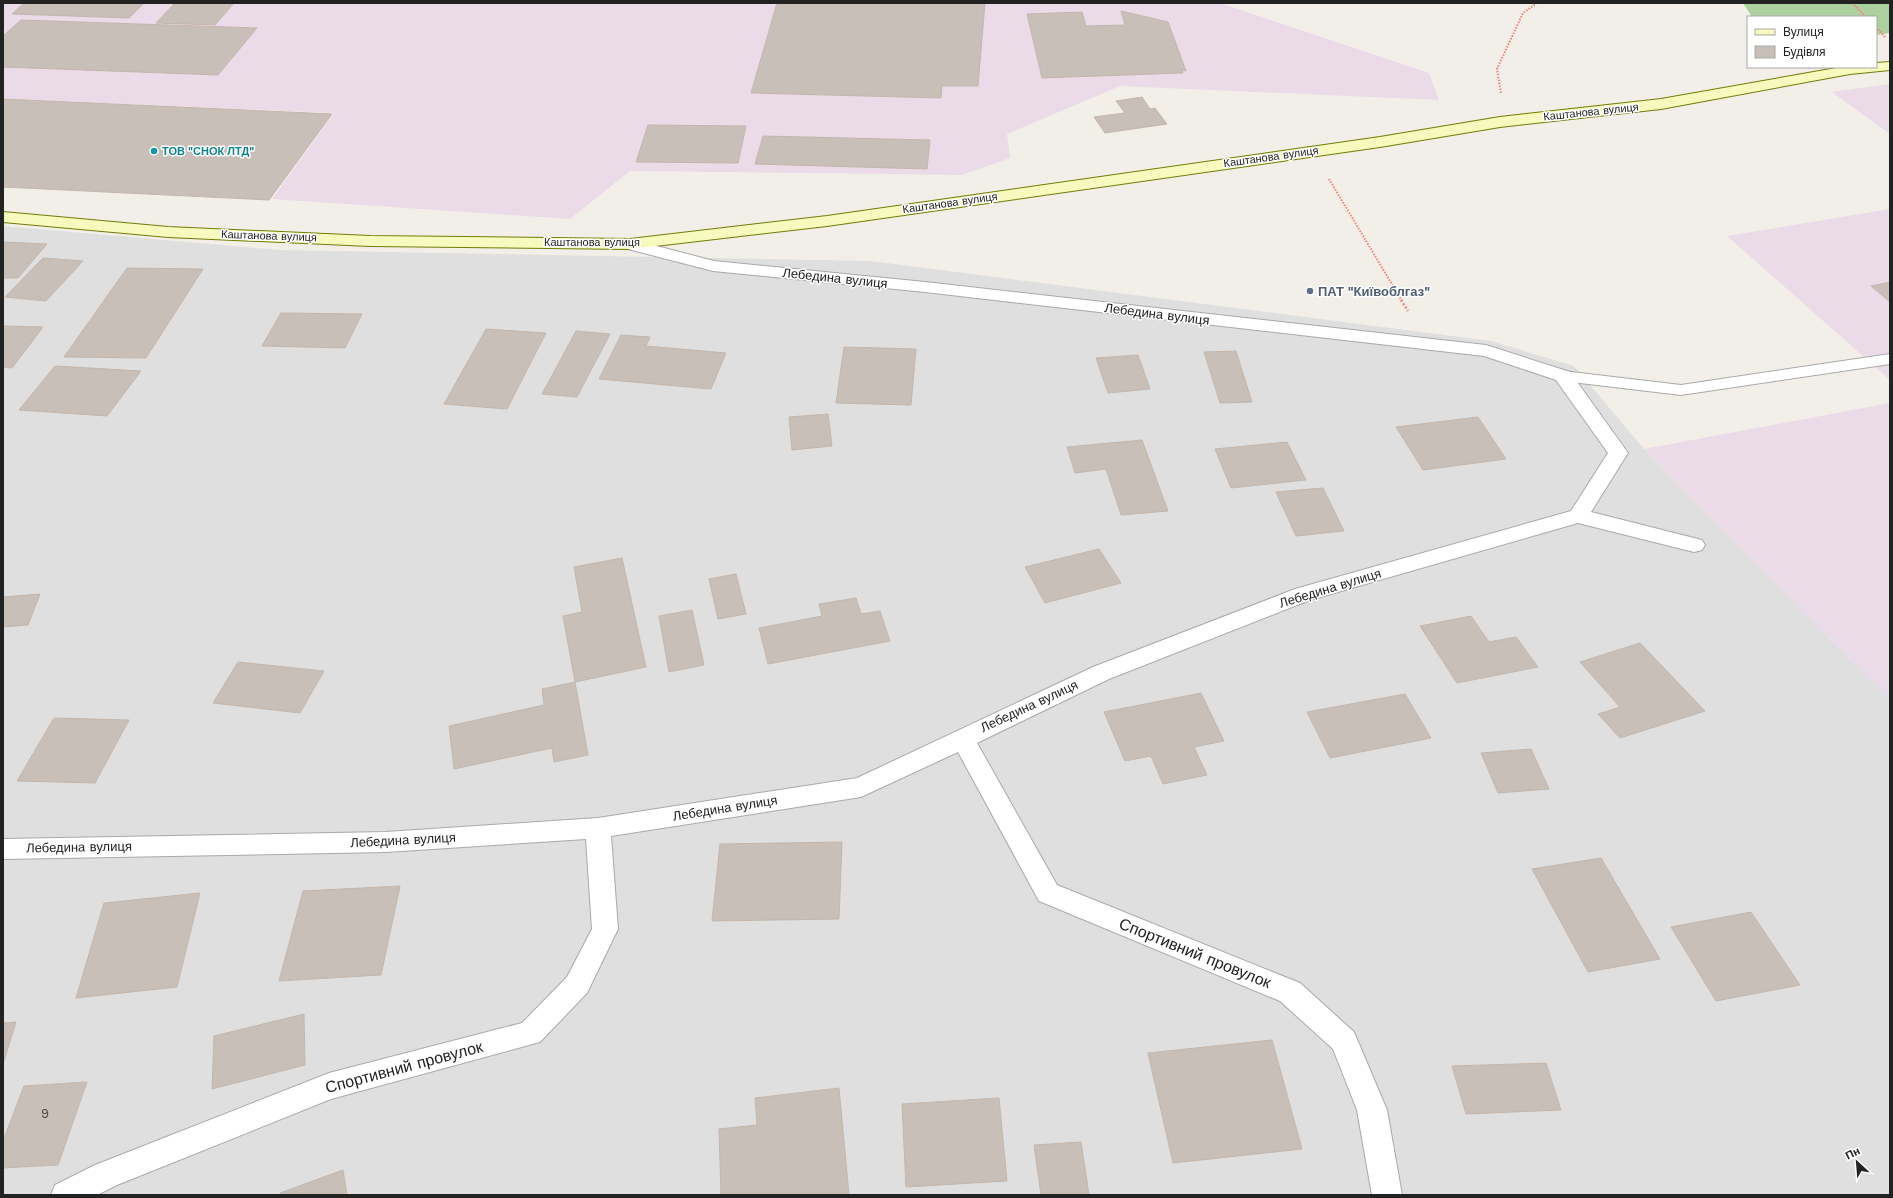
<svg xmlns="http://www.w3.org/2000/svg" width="1893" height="1198" viewBox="0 0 1893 1198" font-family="'Work Sans',sans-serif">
	<rect width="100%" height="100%" fill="#f2efe9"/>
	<polygon fill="#e0dfdf" points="3,226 279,250 871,261 1491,341 1574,366 1644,449 1890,699 1890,1195 3,1195"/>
	<g fill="#ebdbe8">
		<polygon points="3,3 1220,3 1429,73 1439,100 1120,86 1007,134 1010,158 962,175 630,171 570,219 272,199 334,113 3,99"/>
		<polygon points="1890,84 1890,134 1832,92"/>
		<polygon points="1890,209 1890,380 1727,236"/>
		<polygon points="1890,403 1890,699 1644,449"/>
	</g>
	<polygon fill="#add19e" points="1743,3 1890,3 1890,33 1876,35 1876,17 1752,17"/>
	<g fill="#c7bfb8" stroke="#c4b6ab">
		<polygon points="24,3 144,3 129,18 12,14"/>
		<polygon points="175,3 234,3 215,25 156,23"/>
		<polygon points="777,3 985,3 978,86 942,86 941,98 751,93"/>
		<polygon points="1121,11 1168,22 1186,71 1182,70 1183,73 1042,78 1027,14 1082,12 1086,26 1125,25"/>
		<polygon points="21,20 257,28 218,75 3,67 3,36"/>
		<polygon points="1142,97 1150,109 1155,108 1167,124 1105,133 1094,117 1125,113 1116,101"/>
		<polygon points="3,99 332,114 269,200 3,187"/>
		<polygon points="648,125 746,126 738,163 636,162"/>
		<polygon points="763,136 930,140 927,169 755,164"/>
		<polygon points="3,242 47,244 18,278 3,278"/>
		<polygon points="43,258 83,261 46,301 5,297"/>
		<polygon points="127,268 203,269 146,358 64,357"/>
		<polygon points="1890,282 1890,302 1871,286"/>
		<polygon points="281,313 362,314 345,348 262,346"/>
		<polygon points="3,326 43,327 12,368 3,367"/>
		<polygon points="486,329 546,333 507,409 444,404"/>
		<polygon points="576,331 610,334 577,397 542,394"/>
		<polygon points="621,335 650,337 646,346 726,353 711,389 599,379"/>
		<polygon points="844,347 916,349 911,405 836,403"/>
		<polygon points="1236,351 1252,402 1220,403 1204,352"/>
		<polygon points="1138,355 1150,389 1108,393 1096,358"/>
		<polygon points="55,366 141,371 107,416 19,410"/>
		<polygon points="828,414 832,446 792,450 789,417"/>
		<polygon points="1478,417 1506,459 1423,470 1396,427"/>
		<polygon points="1142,440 1168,511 1121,515 1106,469 1075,473 1067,447"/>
		<polygon points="1287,442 1306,480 1231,488 1215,449"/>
		<polygon points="1323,488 1344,531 1296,536 1276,492"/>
		<polygon points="1099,549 1121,583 1045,603 1025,567"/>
		<polygon points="622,558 646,667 575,682 563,616 582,612 574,567"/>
		<polygon points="736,574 746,614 718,619 709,579"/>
		<polygon points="40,594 28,625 3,627 3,597"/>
		<polygon points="856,598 861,614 880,611 890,641 768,664 759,628 822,616 819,604"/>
		<polygon points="692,610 704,665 669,672 659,616"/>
		<polygon points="1471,616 1489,642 1516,637 1538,667 1457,683 1420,626"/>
		<polygon points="1640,643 1705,711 1620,738 1598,714 1620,707 1580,662"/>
		<polygon points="238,662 324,671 300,713 213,703"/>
		<polygon points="575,682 588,755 554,762 552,748 454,769 449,726 544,705 542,689"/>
		<polygon points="1201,693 1224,741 1194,747 1207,775 1163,784 1151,756 1125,761 1104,712"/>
		<polygon points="1405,694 1431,738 1330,758 1307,712"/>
		<polygon points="54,718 129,720 95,783 17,781"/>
		<polygon points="1531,749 1549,789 1498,793 1481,753"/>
		<polygon points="842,842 839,919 712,921 720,844"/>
		<polygon points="1601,858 1660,959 1588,972 1532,869"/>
		<polygon points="400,886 381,975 279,981 303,891"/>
		<polygon points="200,893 177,987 76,998 104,903"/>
		<polygon points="1751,912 1800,985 1716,1001 1671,927"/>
		<polygon points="304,1014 305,1065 212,1089 214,1036"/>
		<polygon points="16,1022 3,1064 3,1023"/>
		<polygon points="1272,1040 1302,1149 1173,1163 1148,1053"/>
		<polygon points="1546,1063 1561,1110 1466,1114 1452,1066"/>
		<polygon points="87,1082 58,1165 3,1168 3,1141 24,1086"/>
		<polygon points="839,1088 849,1195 721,1195 719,1129 757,1125 755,1098"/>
		<polygon points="999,1098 1007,1181 906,1187 902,1104"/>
		<polygon points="1081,1142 1089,1195 1041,1195 1034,1145"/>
		<polygon points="343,1170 347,1195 281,1195 280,1193"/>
	</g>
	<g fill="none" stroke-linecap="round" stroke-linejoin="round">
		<defs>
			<polygon id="lane" points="1890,354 1890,364 1681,395 1563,381 1557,380 1554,376 1557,372 1563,371 1681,385"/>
			<polygon id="street" points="630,239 714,261 925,282 1486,345 1570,372 1628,453 1591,512 1702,540 1705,545 1702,550 1694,552 1578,523 1310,600 1109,679 977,743 1057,885 1300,983 1354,1032 1387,1110 1402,1195 1372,1195 1357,1110 1333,1049 1280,1001 1039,901 958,752 861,797 611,836 618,929 587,993 540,1042 331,1099 117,1185 97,1195 51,1195 55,1185 95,1165 329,1073 522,1023 567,977 592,929 586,839 386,852 3,859 3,839 386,832 598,818 857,778 1093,667 1295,589 1571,511 1608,453 1556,380 1484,356 925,292 713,271 624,248 621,244 624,240"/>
			<polygon id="secondary" points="1890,62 1890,70 1850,74 1661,109 1500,127 1380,147 827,226 630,249 370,246 168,237 3,222 3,212 168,227 370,236 630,239 827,216 1380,137 1500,117 1661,99 1842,67 1876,67 1876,63"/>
		</defs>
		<use href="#lane" stroke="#a9a9a9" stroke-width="2"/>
		<use href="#street" stroke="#a9a9a9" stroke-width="2"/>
		<use href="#secondary" stroke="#707d05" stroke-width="2"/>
		<g stroke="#fa8072" stroke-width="2" stroke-dasharray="1.5 1.5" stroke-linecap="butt">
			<polyline points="1852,3 1866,17"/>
			<polyline points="1876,27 1885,37"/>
			<polyline points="1501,93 1497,69 1523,13 1537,3"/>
			<polyline points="1329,179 1402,301"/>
		</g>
		<polyline stroke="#fa8072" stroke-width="2.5" stroke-dasharray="2 2" stroke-linecap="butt" points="1401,300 1408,311"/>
		<use href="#lane" fill="#fff" fill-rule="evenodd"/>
		<use href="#street" fill="#fff" fill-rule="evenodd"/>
		<use href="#secondary" fill="#f7fabf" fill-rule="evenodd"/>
	</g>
	<circle fill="#0f9aa8" stroke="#fff" stroke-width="1.5" cx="154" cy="151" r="4"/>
	<circle fill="#5c6f8a" stroke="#fff" stroke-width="1.5" cx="1310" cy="291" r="4"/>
	<g text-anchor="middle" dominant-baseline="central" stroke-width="3" stroke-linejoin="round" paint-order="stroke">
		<g font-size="11" fill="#222" stroke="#fff">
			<text transform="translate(1591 112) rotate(-6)">Каштанова вулиця</text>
			<text transform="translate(1271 157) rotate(-8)">Каштанова вулиця</text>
			<text transform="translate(950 203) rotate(-8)">Каштанова вулиця</text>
			<text transform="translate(269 236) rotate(2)">Каштанова вулиця</text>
			<text x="592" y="242">Каштанова вулиця</text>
		</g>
		<g font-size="11" font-weight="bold" fill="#0d838f" stroke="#fff" text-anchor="start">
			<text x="162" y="151">ТОВ "СНОК ЛТД"</text>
		</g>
		<g font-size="13" fill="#222" stroke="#fff">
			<text transform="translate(835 278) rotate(6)">Лебедина вулиця</text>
			<text transform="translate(1157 314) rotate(7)">Лебедина вулиця</text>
			<text transform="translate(1330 588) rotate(-17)">Лебедина вулиця</text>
			<text transform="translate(1029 706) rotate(-25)">Лебедина вулиця</text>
			<text transform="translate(725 808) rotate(-9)">Лебедина вулиця</text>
			<text transform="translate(403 840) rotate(-3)">Лебедина вулиця</text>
			<text transform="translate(79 847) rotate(-1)">Лебедина вулиця</text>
		</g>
		<g font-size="13" font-weight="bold" fill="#4e5e75" stroke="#fff" text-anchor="start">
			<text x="1318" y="291">ПАТ "Київоблгаз"</text>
		</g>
		<g font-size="13" fill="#4b4948">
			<text x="45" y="1113">9</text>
		</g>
		<g font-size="16" fill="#222" stroke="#fff">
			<text transform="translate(1195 953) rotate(22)">Спортивний провулок</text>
			<text transform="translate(404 1067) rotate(-15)">Спортивний провулок</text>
		</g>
	</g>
	<rect width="1893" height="1198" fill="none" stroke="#222222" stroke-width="8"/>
	<rect x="1747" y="16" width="130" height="52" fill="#ffffff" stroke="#a7a7a7"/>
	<rect x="1755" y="29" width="20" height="6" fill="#f7fabf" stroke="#a7a7a7"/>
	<text x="1783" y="36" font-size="12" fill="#222222">Вулиця</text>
	<rect x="1755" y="46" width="20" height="12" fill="#c7bfb8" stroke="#a7a7a7"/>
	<text x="1783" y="56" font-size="12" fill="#222222">Будівля</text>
	<g transform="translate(1857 1162) rotate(334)" stroke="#ffffff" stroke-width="3" paint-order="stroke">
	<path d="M0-3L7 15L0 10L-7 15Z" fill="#222222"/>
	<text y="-6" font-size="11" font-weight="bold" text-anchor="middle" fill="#222222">Пн</text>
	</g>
</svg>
